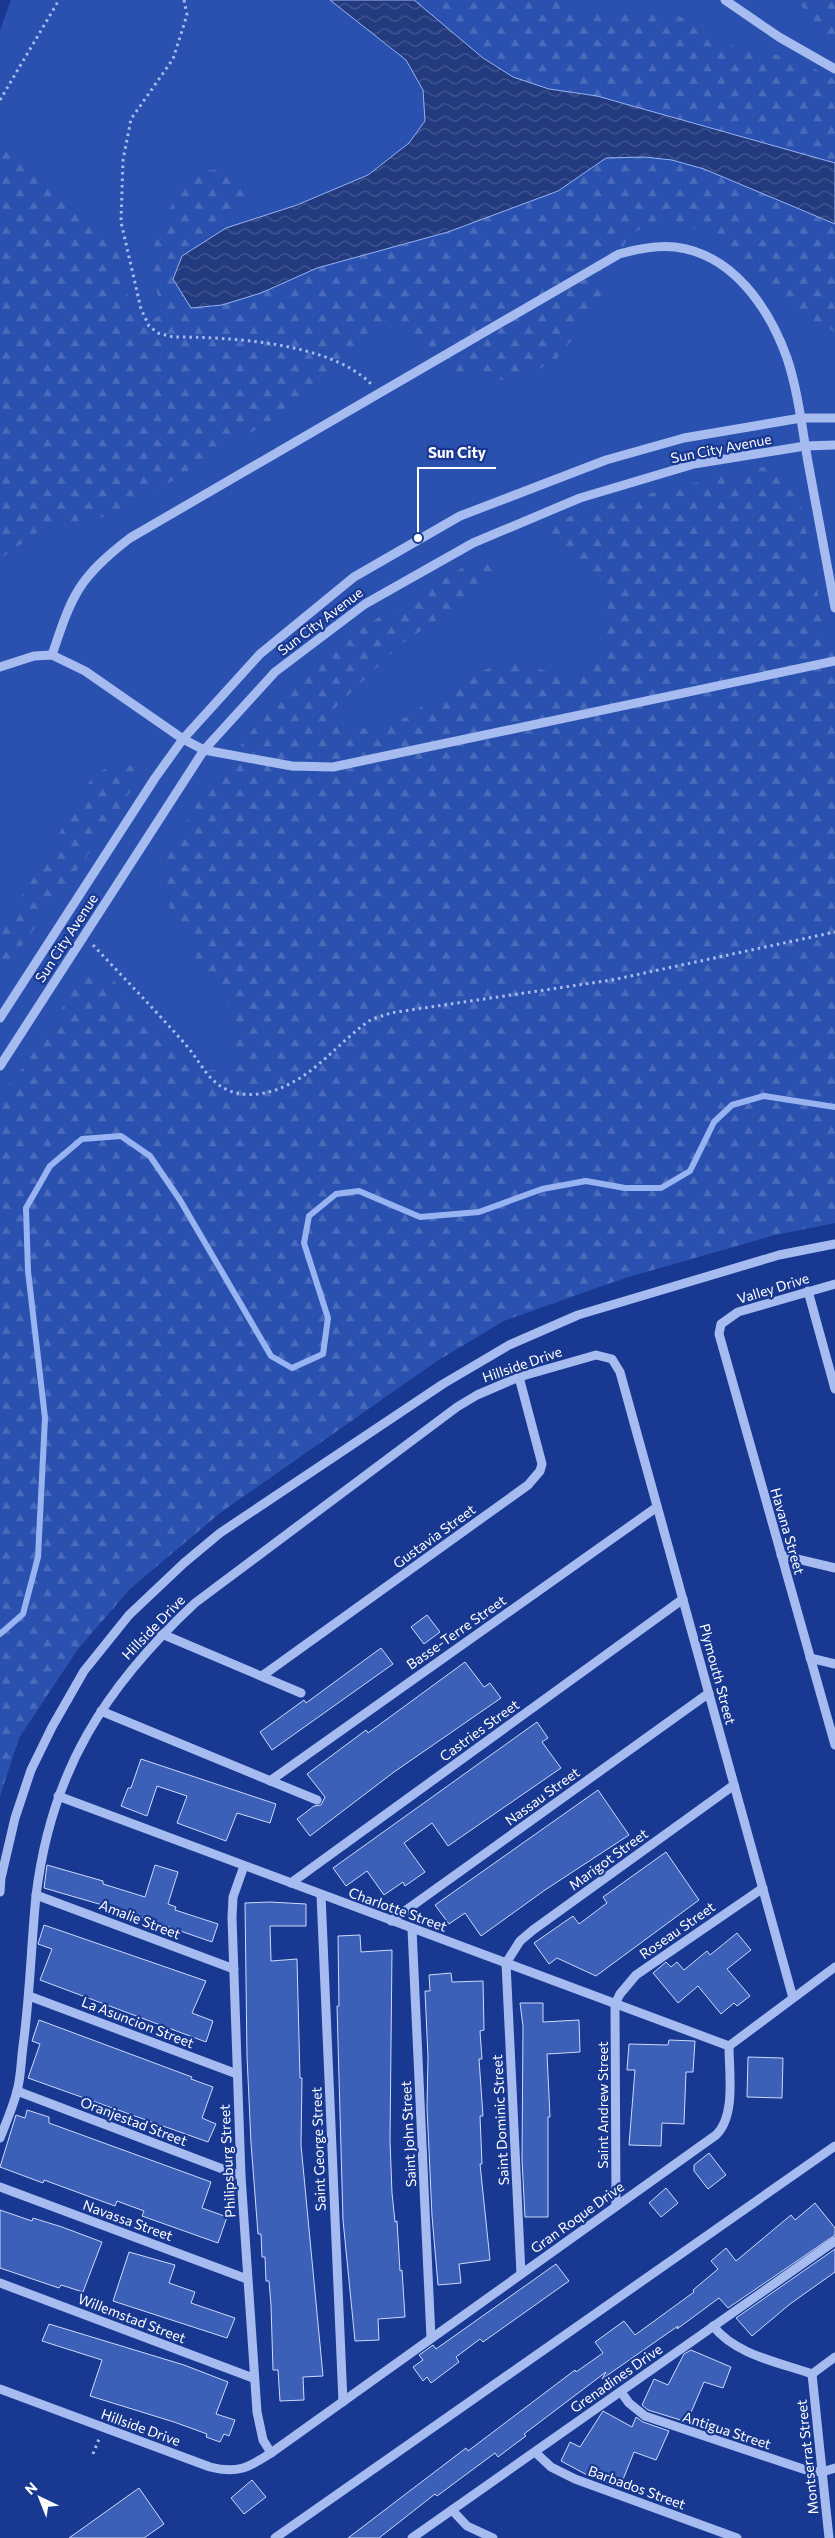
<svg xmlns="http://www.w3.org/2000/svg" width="835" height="2538" viewBox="0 0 835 2538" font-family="Commissioner,sans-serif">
	<defs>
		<pattern id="forest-firs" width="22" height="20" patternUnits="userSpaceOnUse" patternTransform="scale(1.25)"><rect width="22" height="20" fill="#2a51af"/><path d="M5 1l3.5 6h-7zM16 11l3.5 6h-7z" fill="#4a6bbb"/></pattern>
		<pattern id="water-waves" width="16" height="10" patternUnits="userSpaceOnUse" patternTransform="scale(1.25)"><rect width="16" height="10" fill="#233b7e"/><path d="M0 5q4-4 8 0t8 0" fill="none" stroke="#445891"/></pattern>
	</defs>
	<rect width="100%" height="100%" fill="#183891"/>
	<polygon fill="#2a51af" points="11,0 835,0 835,1049 0,1202 0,30"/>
	<g fill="url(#forest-firs)">
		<polygon points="414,0 562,0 587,13 647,10 679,16 731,45 757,54 779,55 799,60 835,80 835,163 597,96 549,89 513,77 483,58"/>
		<polygon points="797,0 835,0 835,47"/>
		<path d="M0,140L90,219L119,255L129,302L143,318H156L163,311C159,297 152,281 151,267C150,243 179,177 204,171C211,170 225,169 231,171C248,175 252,198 242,211C227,231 203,243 182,256L191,308L222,305L261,293L317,268L448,232L558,191L606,158L644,157L672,160L704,169L835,224V332L808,318L738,254L710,235L679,223L654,222L629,235L592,314L556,360L515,382L460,373L412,335L400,328L378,327L343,362L329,385L131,506L90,522L47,525L0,559Z"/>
		<polygon points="762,467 781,471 795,491 802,511 827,642 835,647 835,1223 775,1235 625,1278 504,1321 437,1361 220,1513 130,1589 78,1649 19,1738 0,1796 0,1093 23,1068 82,978 97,971 112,979 189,1066 223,1072 237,1067 234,1013 201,967 170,910 164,860 199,800 261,719 351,634 487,553 496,557 501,572 468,599 400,645 331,712 344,729 375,728 409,716 451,685 509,659 567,678 595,665 609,625 599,586 546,538 553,526 581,510"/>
		<polygon points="113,763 134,766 135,784 103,834 0,976 0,930 28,887 91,779"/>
	</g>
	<polygon fill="url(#water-waves)" stroke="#98b3f2" points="330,0 414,0 483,58 513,77 549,89 597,96 835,163 835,224 704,169 672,160 644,157 606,158 558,191 448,232 317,268 261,293 222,305 191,308 173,279 182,256 226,228 297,205 368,175 409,143 425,121 423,90 406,60"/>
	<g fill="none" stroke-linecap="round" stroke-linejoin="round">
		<polyline stroke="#98b3f2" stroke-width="6" points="0,1634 23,1614 38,1557 45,1418 28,1271 26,1208 50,1166 82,1139 121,1136 150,1156 180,1200 271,1356 292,1368 323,1354 328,1318 304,1243 309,1216 336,1194 359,1191 420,1217 479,1212 542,1189 586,1181 625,1188 661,1188 690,1171 714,1122 732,1105 764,1096 835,1107"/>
	</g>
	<g fill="#3c5fb7" stroke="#ccdafb">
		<polygon points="427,1615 440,1632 424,1644 411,1627"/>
		<polygon points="381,1648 393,1664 272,1750 260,1732 304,1700 306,1703"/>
		<polygon points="465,1662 484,1687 490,1683 501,1698 394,1772 310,1836 297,1819 314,1806 321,1805 325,1797 307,1774 366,1730 368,1733"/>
		<polygon points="537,1722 548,1738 542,1742 561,1768 448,1846 432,1823 404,1843 425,1872 405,1886 403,1882 384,1895 367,1871 346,1886 333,1868"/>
		<polygon points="141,1759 276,1804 270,1823 237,1813 226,1841 177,1823 187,1796 157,1786 147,1816 121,1806 128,1788 131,1788"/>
		<polygon points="598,1790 629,1835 545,1890 481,1936 465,1913 449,1924 435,1905"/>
		<polygon points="666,1852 699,1900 596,1976 557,1958 549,1964 534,1943 573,1916 579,1924 607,1903 603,1897"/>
		<polygon points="47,1865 103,1881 103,1884 145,1897 155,1865 178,1872 168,1904 176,1907 175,1910 218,1924 212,1942 123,1911 44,1888"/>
		<polygon points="270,1902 306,1904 306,1926 270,1926 271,1961 297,1959 300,2078 302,2078 301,2145 323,2376 303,2377 304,2400 280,2401 278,2370 273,2370 271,2305 269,2281 266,2281 265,2257 262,2257 261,2234 258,2234 251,2143 247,2056 245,1903"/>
		<polygon points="44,1925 206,1981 192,2013 213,2021 206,2042 40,1980 52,1949 38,1944"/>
		<polygon points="737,1933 751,1950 727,1969 750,1996 737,2006 734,2003 721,2014 698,1986 678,2003 653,1973 666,1962 671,1967 677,1962 684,1970 707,1951 710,1955"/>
		<polygon points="360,1935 361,1952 392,1950 390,2141 392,2193 395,2222 397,2221 400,2271 402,2270 405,2317 378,2319 379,2340 355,2341 343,2220 337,2006 339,2006 338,1936"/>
		<polygon points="451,1973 452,1982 483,1981 484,2030 480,2031 482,2059 479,2059 483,2116 480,2116 482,2164 480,2164 490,2260 459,2264 461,2283 438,2285 432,2216 427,2107 428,2057 425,1991 430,1991 429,1975"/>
		<polygon points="520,2003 543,2003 543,2022 579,2020 580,2052 547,2054 550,2117 548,2117 548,2217 525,2217 522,2160 523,2026"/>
		<polygon points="39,2020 192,2077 191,2079 213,2087 202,2118 216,2124 208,2142 28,2078 40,2044 32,2041"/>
		<polygon points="669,2040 695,2041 693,2072 686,2072 684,2124 662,2123 661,2146 629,2145 635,2070 627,2070 629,2044 668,2045"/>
		<polygon points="748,2057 783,2058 782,2098 747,2097"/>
		<polygon points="27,2110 49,2117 49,2123 211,2182 202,2208 227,2217 218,2243 142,2216 144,2211 117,2201 115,2206 44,2180 43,2183 0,2167 16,2115 25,2118"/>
		<polygon points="709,2153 726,2175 708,2189 694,2171 694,2165"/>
		<polygon points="666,2188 678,2203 661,2217 649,2203"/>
		<polygon points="815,2203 835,2228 835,2235 728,2308 719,2298 677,2329 678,2326 602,2379 606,2372 524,2434 526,2436 511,2447 498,2457 495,2453 437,2496 435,2494 379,2538 348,2538 466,2448 468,2451 575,2370 576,2372 603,2353 595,2342 624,2321 635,2335 694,2292 693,2290 718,2269 711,2261 726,2248 736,2261 791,2215 795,2220"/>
		<polygon points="0,2210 32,2221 33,2218 62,2227 102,2242 83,2292 61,2285 59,2288 0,2268"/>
		<polygon points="835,2249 835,2272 790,2304 752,2336 736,2318"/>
		<polygon points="129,2252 175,2265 169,2283 195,2292 191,2303 235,2318 227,2338 113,2301"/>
		<polygon points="556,2264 569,2281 483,2342 480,2339 456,2357 459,2362 431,2383 427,2377 423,2381 413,2367 423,2360 419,2355 433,2345 436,2349"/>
		<polygon points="49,2324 184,2365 228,2382 216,2414 235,2420 229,2436 224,2434 220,2442 206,2437 207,2434 174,2422 90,2396 102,2360 42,2341"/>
		<polygon points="691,2350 731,2367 723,2388 704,2382 687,2422 648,2410 642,2405 654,2379 668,2385 684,2354"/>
		<polygon points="603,2411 632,2427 636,2417 643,2422 669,2431 656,2460 634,2452 620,2487 589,2476 561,2461 570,2442 580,2447"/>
		<polygon points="252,2480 266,2497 244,2514 231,2498"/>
		<polygon points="139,2488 164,2524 144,2538 69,2538"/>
	</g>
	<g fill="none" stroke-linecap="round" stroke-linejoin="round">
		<g stroke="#a6bbf0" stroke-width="3" stroke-dasharray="2.5 4" stroke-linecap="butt">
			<path d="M184,0L187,15L173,59L131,119L123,160L121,222L141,309L149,326L158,333L173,337C228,337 330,342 371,384"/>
			<polyline points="0,100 59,0"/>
			<path d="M93,945C124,978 156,1011 186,1045C201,1062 207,1082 230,1091C252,1099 276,1092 295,1081C323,1065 343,1039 369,1021C375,1017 384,1016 390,1013L612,980L835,932"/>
			<polyline points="93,2454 99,2439"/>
		</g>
		<g stroke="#a6bbf0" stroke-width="9">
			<polyline points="725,0 779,37 835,69"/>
			<path d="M52,655C72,595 78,578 130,538L619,254C637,249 655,245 675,247C733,254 769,308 787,358C798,391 802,428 808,462C817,511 826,559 835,608"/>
			<polyline points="0,667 34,656 52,655 85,671 183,739 204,750 292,766 333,767 835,661"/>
			<polyline points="0,1018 155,778 183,739 260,654 354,577 460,516 606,460 684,438 801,418 835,418"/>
			<polyline points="0,1066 204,750 275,672 365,604 473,543 580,498 694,464 805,446 835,445"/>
			<polyline points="835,1284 738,1312 721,1324 719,1334 835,1745"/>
			<polyline points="808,1291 835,1389"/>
			<polyline points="781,1555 835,1568"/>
			<polyline points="162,1634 301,1693"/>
			<polyline points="810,1658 835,1664"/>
			<polyline points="262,1676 528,1485 540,1471 542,1464 519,1377"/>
			<polyline points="101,1711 317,1800"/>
			<polyline points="270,1781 657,1507"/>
			<polyline points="58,1796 729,2046"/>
			<polyline points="244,1866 233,1897 232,1918 241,2176 257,2412 263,2440 271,2453"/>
			<polyline points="291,1883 683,1599"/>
			<polyline points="0,1892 1,1878 15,1818 31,1770 52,1727 84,1671 129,1615 184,1563 220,1533 443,1384 509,1345 578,1315 779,1255 835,1244"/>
			<polyline points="36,1895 234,1969"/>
			<polyline points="321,1895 343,2402"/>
			<polyline points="391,1921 709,1693"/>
			<polyline points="412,1929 431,2338"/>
			<polyline points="29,1996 237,2074"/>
			<polyline points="729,2046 835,1967"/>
			<polyline points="17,2091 241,2176"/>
			<path d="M0,2138C6,2123 13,2107 17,2091C21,2077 21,2061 23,2046C30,1996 31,1946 36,1896C51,1771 105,1687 195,1603L457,1407L477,1395L519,1377L596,1355L612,1359L620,1372L793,1998"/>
			<polyline points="0,2187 247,2279"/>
			<polyline points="616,2206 615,2004 620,1994 636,1975 763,1888"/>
			<polyline points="521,2274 506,1963 520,1941 533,1930 734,1785"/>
			<polyline points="0,2283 253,2378"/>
			<path d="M713,2326C736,2355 778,2362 812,2374"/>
			<polyline points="812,2374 829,2538"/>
			<polyline points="812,2374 835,2357"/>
			<path d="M0,2389L210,2467C237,2474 248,2468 271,2453L716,2135C736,2116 729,2073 729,2046"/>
			<polyline points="621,2392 629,2403 645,2416 809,2471 822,2472 835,2468"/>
			<polyline points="535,2452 551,2467 575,2479 737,2538"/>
			<polyline points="452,2510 467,2526 493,2538"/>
			<polyline points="275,2538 835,2146"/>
			<polyline points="412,2538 835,2241"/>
		</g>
	</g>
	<g text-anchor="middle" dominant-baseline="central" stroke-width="4.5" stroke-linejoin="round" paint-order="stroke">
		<g font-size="14" fill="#fff" stroke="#183891">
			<text transform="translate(721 448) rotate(-11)">Sun City Avenue</text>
			<text transform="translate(320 621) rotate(-37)">Sun City Avenue</text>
			<text transform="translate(66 938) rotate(-57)">Sun City Avenue</text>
			<text transform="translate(773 1288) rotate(-17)">Valley Drive</text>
			<text transform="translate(522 1364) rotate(-19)">Hillside Drive</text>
			<text transform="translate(788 1531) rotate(74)">Havana Street</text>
			<text transform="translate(434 1536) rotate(-36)">Gustavia Street</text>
			<text transform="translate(153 1627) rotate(-46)">Hillside Drive</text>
			<text transform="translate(456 1632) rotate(-35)">Basse-Terre Street</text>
			<text transform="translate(718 1674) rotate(75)">Plymouth Street</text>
			<text transform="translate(479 1730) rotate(-36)">Castries Street</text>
			<text transform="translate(542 1796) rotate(-36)">Nassau Street</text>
			<text transform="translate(608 1859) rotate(-36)">Marigot Street</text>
			<text transform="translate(398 1909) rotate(20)">Charlotte Street</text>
			<text transform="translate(140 1919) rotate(21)">Amalie Street</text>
			<text transform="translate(677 1930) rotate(-35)">Roseau Street</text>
			<text transform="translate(138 2022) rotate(21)">La Asuncion Street</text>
			<text transform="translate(602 2105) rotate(-90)">Saint Andrew Street</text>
			<text transform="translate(500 2120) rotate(-93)">Saint Dominic Street</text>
			<text transform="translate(134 2121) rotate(21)">Oranjestad Street</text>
			<text transform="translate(408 2134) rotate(-93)">Saint John Street</text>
			<text transform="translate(318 2149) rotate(-92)">Saint George Street</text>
			<text transform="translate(227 2161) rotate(-93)">Philipsburg Street</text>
			<text transform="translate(577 2217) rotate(-36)">Gran Roque Drive</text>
			<text transform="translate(128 2220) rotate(20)">Navassa Street</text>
			<text transform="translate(132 2318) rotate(21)">Willemstad Street</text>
			<text transform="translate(616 2378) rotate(-35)">Grenadines Drive</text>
			<text transform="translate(141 2427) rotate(20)">Hillside Drive</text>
			<text transform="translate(727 2430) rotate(18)">Antigua Street</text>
			<text transform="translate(807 2457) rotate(-96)">Montserrat Street</text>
			<text transform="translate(637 2487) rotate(20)">Barbados Street</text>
		</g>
	</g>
	<path fill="none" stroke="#fff" stroke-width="2" d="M418 538L418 468H496"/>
	<circle fill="#fff" stroke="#183891" stroke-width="2" cx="418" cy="538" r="5"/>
	<g font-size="15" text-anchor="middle" font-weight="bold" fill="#fff" stroke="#183891" stroke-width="4.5" stroke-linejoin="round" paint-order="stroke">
		<text x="457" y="458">Sun City</text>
	</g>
	<g transform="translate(40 2498) rotate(317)" stroke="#183891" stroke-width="4" paint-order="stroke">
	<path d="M0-4L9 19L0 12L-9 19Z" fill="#ffffff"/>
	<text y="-8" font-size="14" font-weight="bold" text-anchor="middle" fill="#ffffff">N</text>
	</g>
</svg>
